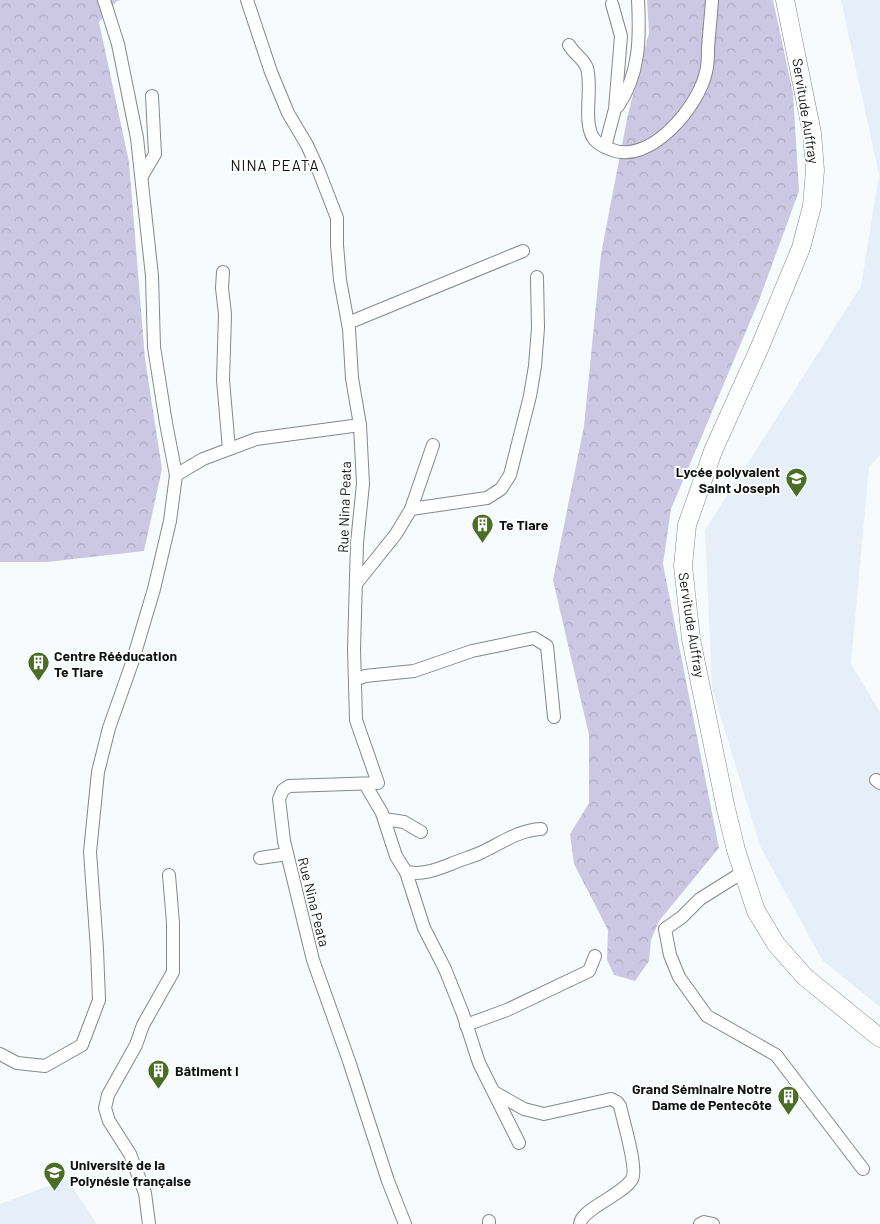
<svg xmlns="http://www.w3.org/2000/svg" width="880" height="1224" viewBox="0 0 880 1224" font-family="Barlow,sans-serif">
	<defs>
		<pattern id="forest-crowns" width="20" height="18" patternUnits="userSpaceOnUse" patternTransform="scale(1.25)"><rect width="20" height="18" fill="#ccc8e4"/><path d="M2 6a3 3 0 1 1 6 0M12 15a3 3 0 1 1 6 0" fill="none" stroke="#aeabc3"/></pattern>
	</defs>
	<rect width="100%" height="100%" fill="#f7fbfe"/>
	<g fill="#e6eff8">
		<polygon points="841,0 880,0 880,455 869,467 851,664 880,712 880,1007 822,960 760,846 712,688 705,530 861,286 879,175"/>
		<polygon points="67,1179 97,1224 0,1224 0,1204"/>
	</g>
	<g fill="url(#forest-crowns)">
		<polygon points="0,0 121,0 117,1 99,22 129,162 145,359 162,469 144,551 47,562 0,562"/>
		<polygon points="647,0 773,0 793,93 799,191 758,303 671,509 663,564 719,848 659,921 651,940 649,961 635,981 614,975 607,960 608,930 574,864 570,834 589,803 589,735 553,580 584,426 601,254 628,114 649,33"/>
	</g>
	<g fill="none" stroke-linecap="round" stroke-linejoin="round">
		<defs>
			<g id="street">
				<polyline points="104,0 118,44 137,138 152,276 154,347 166,423 176,475"/>
				<polyline points="247,0 271,72 288,113 307,145 318,169 337,218 337,245 340,280 349,329 352,378 360,425"/>
				<path d="M569,45C574,54 584,59 587,68C593,89 582,122 594,139C598,144 604,147 610,149C649,167 699,106 706,72C708,65 708,57 708,49C709,33 711,16 712,0"/>
				<path d="M618,106C640,74 640,37 638,0"/>
				<polyline points="605,147 615,109 621,36 612,4"/>
				<polyline points="142,176 155,154 152,96"/>
				<polyline points="223,272 222,288 225,314 223,380 229,449"/>
				<polyline points="348,323 523,251"/>
				<polyline points="411,509 487,498 501,489 510,475 530,396 535,366 538,328 537,277"/>
				<polyline points="356,584 396,534 411,509 433,445"/>
				<polyline points="355,680 365,676 414,671 472,651 534,638 547,646 554,717"/>
				<polyline points="876,780 880,783"/>
				<polyline points="365,784 382,813 396,856 406,872 424,928 445,969 463,1014 479,1063 519,1143"/>
				<polyline points="384,819 404,822 421,832"/>
				<polyline points="260,858 287,854"/>
				<path d="M406,872C422,875 436,870 451,864C460,860 471,857 480,853C500,844 518,830 541,829"/>
				<polyline points="743,872 700,899 682,917 665,929 670,955 679,977 707,1016 776,1055 863,1169"/>
				<polyline points="466,1025 507,1010 589,971 595,956"/>
				<polyline points="0,1054 17,1063 45,1066 82,1045 99,1000 97,949 90,852 98,772 109,728 132,663 154,589 170,521 176,475 203,459 256,439 360,425 363,484 357,543 354,649 356,720 378,783 289,786 283,790 279,799 284,841 313,960 349,1061 388,1181 405,1224"/>
				<path d="M494,1092L524,1109L544,1114L611,1099L617,1102L620,1106C623,1120 638,1169 632,1179C623,1195 581,1209 580,1224"/>
				<polyline points="489,1221 489,1224"/>
				<polyline points="149,1224 145,1193 130,1154 109,1121 105,1108 108,1095 136,1045 143,1025 173,972 173,923 169,875"/>
				<polyline points="700,1224 704,1222 713,1224"/>
			</g>
			<polyline id="secondary" points="785,0 812,133 815,170 812,206 801,248 759,349 713,451 687,525 683,566 691,639 726,809 736,850 756,911 776,944 805,977 880,1038"/>
		</defs>
		<use href="#street" stroke="#84888b" stroke-width="14"/>
		<use href="#secondary" stroke="#84888b" stroke-width="19"/>
		<use href="#street" stroke="#fff" stroke-width="12"/>
		<use href="#secondary" stroke="#fff" stroke-width="18"/>
	</g>
	<defs>
		<symbol id="school-pin" viewBox="-11 -11 22 30"><path d="M0 17L-7.5 6A9.5 9.5 0 1 1 7.5 6Z" fill="#4b6e26" stroke="#fff"/><path d="M0-5L7-2L0 1L-7-2ZM-4 1L0 2.5L4 1V4Q0 6-4 4Z" fill="#fff"/></symbol>
		<symbol id="building-pin" viewBox="-11 -11 22 30"><path d="M0 17L-7.5 6A9.5 9.5 0 1 1 7.5 6Z" fill="#4b6e26" stroke="#fff"/><path d="M-4-6H4V6H1V3H-1V6H-4ZM-2.5-4.3h1.7v1.8h-1.7ZM.8-4.3h1.7v1.8H.8ZM-2.5-1h1.7V.8h-1.7ZM.8-1h1.7V.8H.8Z" fill="#fff"/></symbol>
		<symbol id="university-pin" viewBox="-11 -11 22 30"><path d="M0 17L-7.5 6A9.5 9.5 0 1 1 7.5 6Z" fill="#4b6e26" stroke="#fff"/><path d="M0-5L7-2L0 1L-7-2ZM-4 1L0 2.5L4 1V4Q0 6-4 4Z" fill="#fff"/></symbol>
	</defs>
	<g fill-rule="evenodd">
		<use href="#school-pin" x="784" y="466" width="25" height="34"/>
		<use href="#building-pin" x="470" y="512" width="25" height="34"/>
		<use href="#building-pin" x="26" y="650" width="25" height="34"/>
		<use href="#building-pin" x="146" y="1058" width="25" height="34"/>
		<use href="#building-pin" x="776" y="1084" width="25" height="34"/>
		<use href="#university-pin" x="42" y="1160" width="25" height="34"/>
	</g>
	<g text-anchor="middle" dominant-baseline="central" stroke-width="4" stroke-linejoin="round" paint-order="stroke">
		<g font-size="14" fill="#111213" stroke="#fff">
			<text transform="translate(806 111) rotate(81)">Servitude Auffray</text>
			<text transform="translate(344 507) rotate(-88)">Rue Nina Peata</text>
			<text transform="translate(692 625) rotate(81)">Servitude Auffray</text>
			<text transform="translate(314 902) rotate(76)">Rue Nina Peata</text>
		</g>
		<g font-size="14" font-weight="bold" fill="#111213" stroke="#fff" text-anchor="start">
			<text x="780" y="471" text-anchor="end">Lycée polyvalent<tspan x="780" dy="16">Saint Joseph</tspan></text>
			<text x="499" y="524">Te Tiare</text>
			<text x="54" y="655">Centre Rééducation<tspan x="54" dy="16">Te Tiare</tspan></text>
			<text x="175" y="1070">Bâtiment I</text>
			<text x="772" y="1088" text-anchor="end">Grand Séminaire Notre<tspan x="772" dy="16">Dame de Pentecôte</tspan></text>
			<text x="70" y="1164">Université de la<tspan x="70" dy="16">Polynésie française</tspan></text>
		</g>
		<g font-size="15" letter-spacing="1" fill="#111213" stroke="#fff">
			<text x="275" y="165">NINA PEATA</text>
		</g>
	</g>
</svg>
